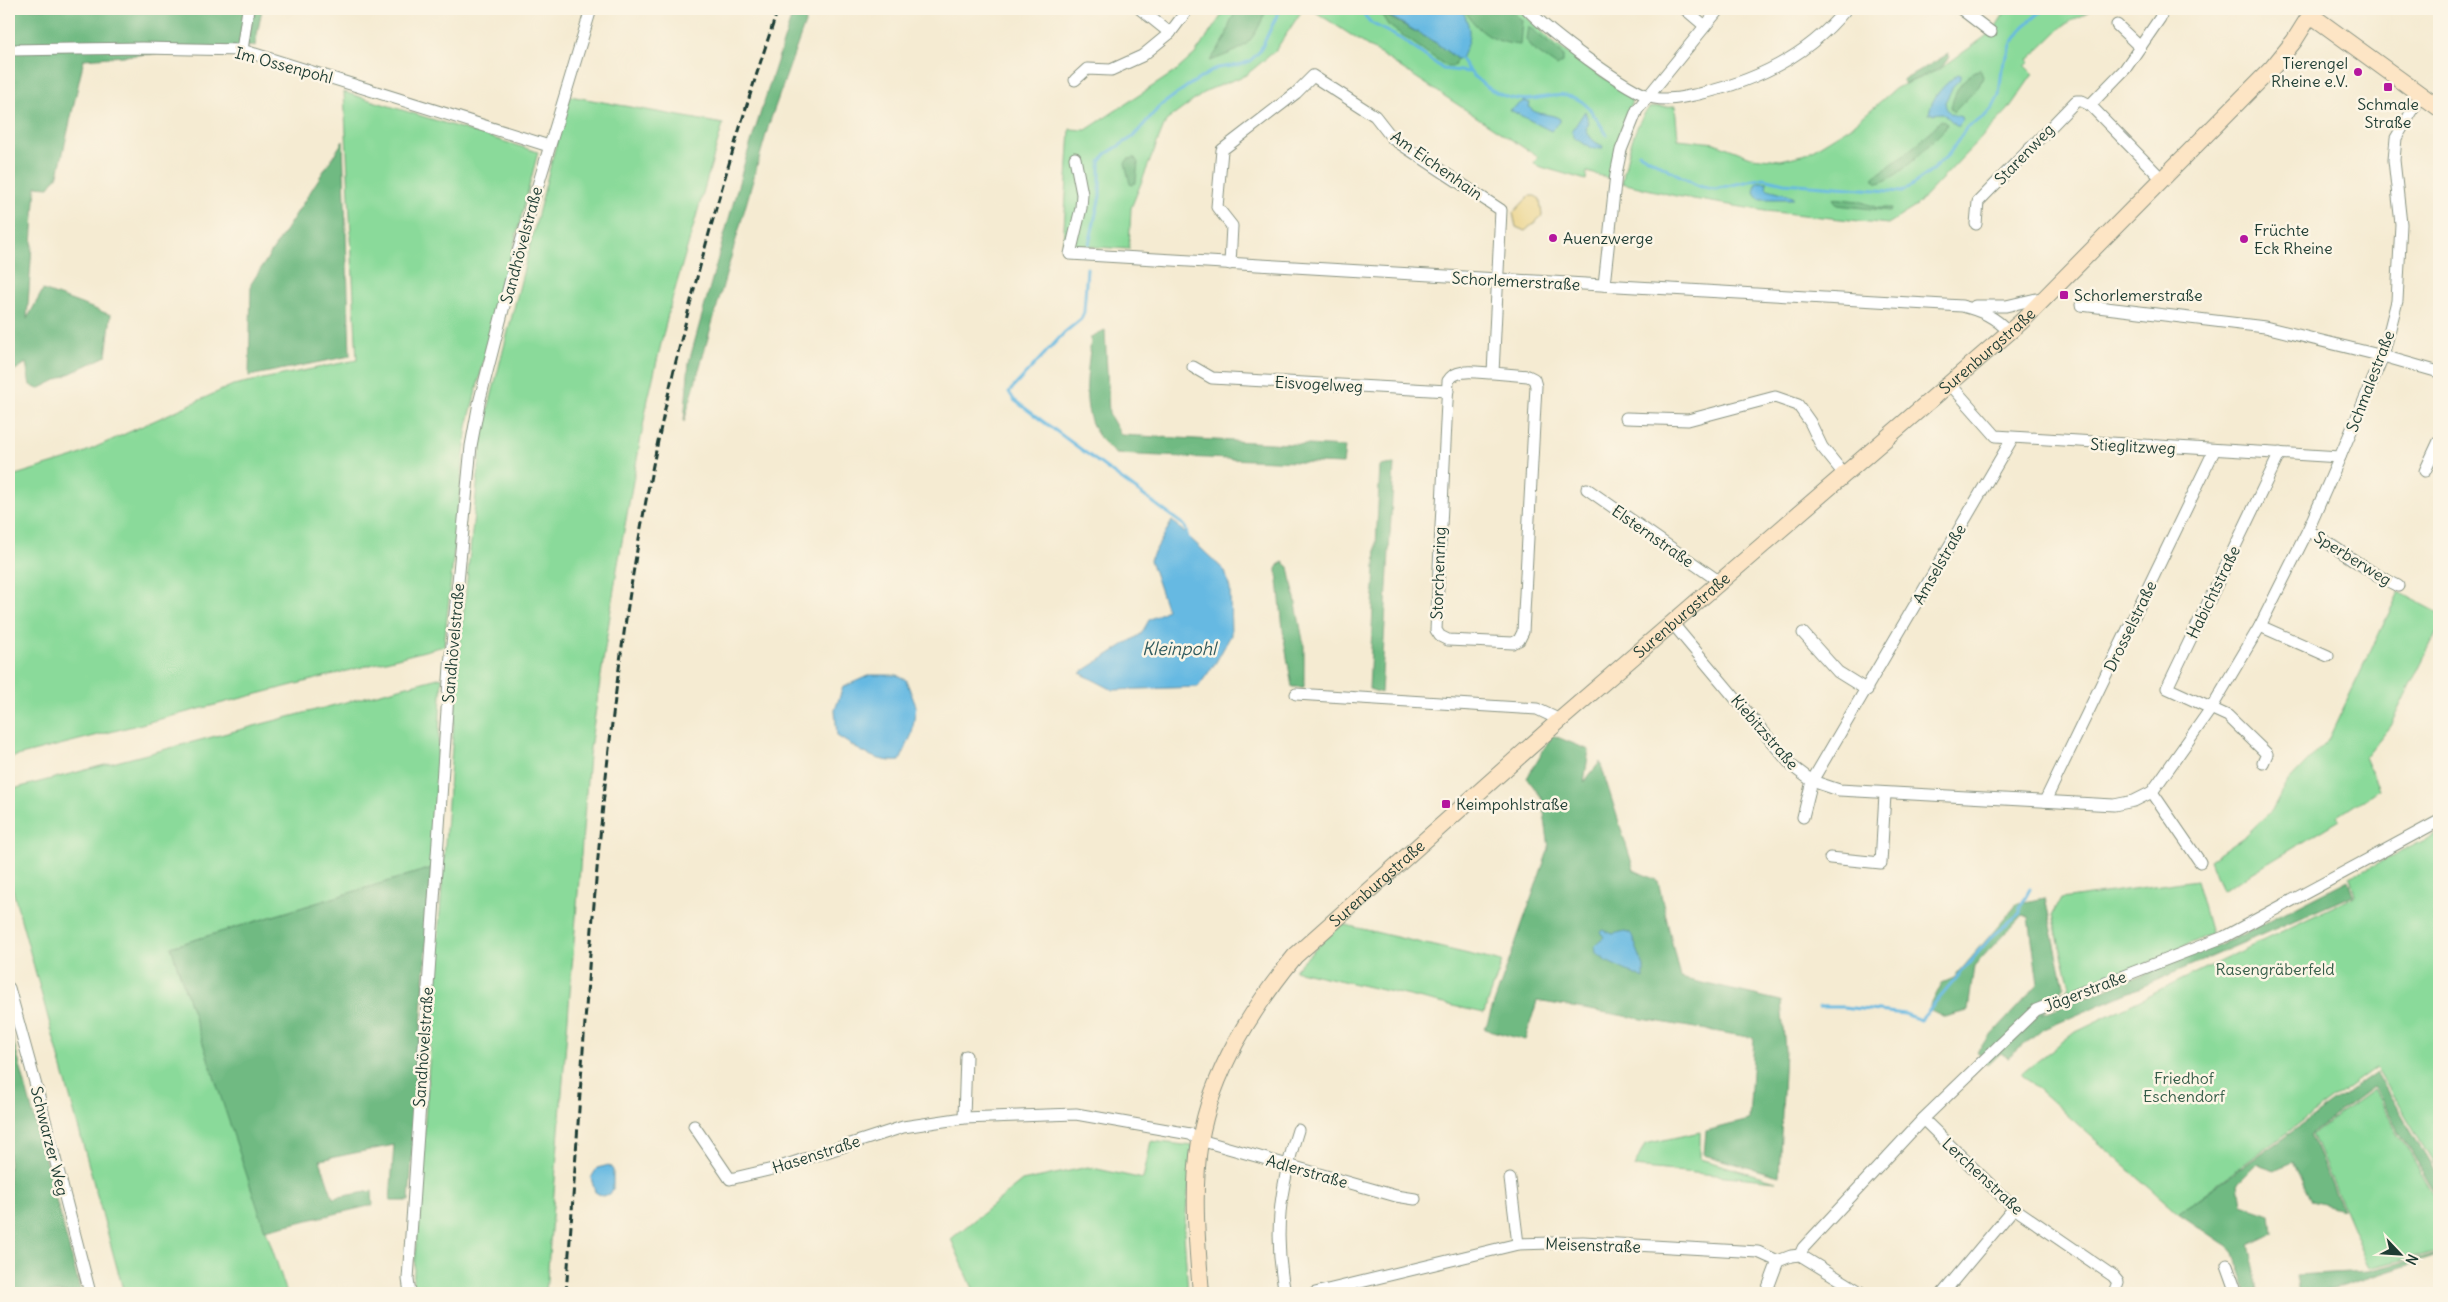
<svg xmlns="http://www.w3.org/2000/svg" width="2448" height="1302" viewBox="0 0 2448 1302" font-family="Delius,sans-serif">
	<rect width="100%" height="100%" fill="#fcf5e5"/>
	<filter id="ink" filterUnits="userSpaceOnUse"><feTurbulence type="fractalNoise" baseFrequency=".02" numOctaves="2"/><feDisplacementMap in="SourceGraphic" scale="10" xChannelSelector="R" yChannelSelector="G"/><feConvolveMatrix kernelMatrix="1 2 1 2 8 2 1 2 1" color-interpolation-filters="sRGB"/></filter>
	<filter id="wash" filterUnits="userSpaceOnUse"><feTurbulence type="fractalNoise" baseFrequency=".0096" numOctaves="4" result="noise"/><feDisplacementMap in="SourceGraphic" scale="20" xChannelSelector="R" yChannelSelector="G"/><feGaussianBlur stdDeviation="1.12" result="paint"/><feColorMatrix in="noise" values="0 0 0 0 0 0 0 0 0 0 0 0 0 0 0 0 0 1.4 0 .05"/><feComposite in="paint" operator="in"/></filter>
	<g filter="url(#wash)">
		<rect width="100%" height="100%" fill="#f5ebd2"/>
		<g fill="#8ada9a" stroke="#548c67">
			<polygon points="1226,9 1303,9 1275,51 1246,75 1208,90 1166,121 1131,208 1129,249 1063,245 1070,129 1086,130 1176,71 1195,54"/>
			<polygon points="1311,9 1518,9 1556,45 1601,76 1627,91 1632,97 1631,104 1616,146 1608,178 1587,172 1586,180 1538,166 1534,163 1538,157"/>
			<path d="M2007,9H2093L2064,25L2028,60L2030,62L2025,66L2033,74L2008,110L1915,207L1888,224L1765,211L1676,196L1622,183C1627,159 1633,124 1650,107L1675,106L1678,139L1715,143L1751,157L1781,160L1806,154L1853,125L1896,88L1940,69L1986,36L1995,28Z"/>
			<polygon points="344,92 538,152 467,426 444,646 9,758 9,477 74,457 233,385 357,360"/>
			<polygon points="570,96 723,124 669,310 648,399 617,569 589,755 546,1293 416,1293 413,1285 458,665 483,429 555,148"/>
			<polygon points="2399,592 2439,613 2439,627 2390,726 2365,757 2379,789 2338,816 2340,820 2222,891 2210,860 2245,836 2273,809 2287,783 2328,740"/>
			<polygon points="442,677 432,868 171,947 287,1293 124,1293 9,876 9,790"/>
			<polygon points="2439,833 2439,1173 2376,1067 2178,1213 2021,1074 2076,1031 2355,896 2350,877"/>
			<polygon points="2196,880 2211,934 2050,1008 2070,986 2052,915 2061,899"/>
			<polygon points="1341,924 1502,962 1484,1013 1294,970"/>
			<polygon points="2373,1090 2439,1203 2439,1251 2369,1268 2312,1134"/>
			<polygon points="1700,1132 1700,1159 1776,1181 1634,1167 1645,1144"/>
			<polygon points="1151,1141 1193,1146 1184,1233 1188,1293 975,1293 951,1239 1022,1181 1088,1167 1143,1179"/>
		</g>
		<g fill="#6fba82" stroke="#477c5b">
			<polygon points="9,9 262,9 255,46 84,59 58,175 49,187 36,186 27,319 43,290 111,315 106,356 38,389 30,385 26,363 9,374"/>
			<polygon points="794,9 810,9 769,124 684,422 689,362 745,161"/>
			<path d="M1238,9H1267C1250,47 1248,47 1210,61L1225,39L1231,20Z"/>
			<path d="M1464,9H1508L1522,20L1520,45C1492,42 1478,32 1464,9Z"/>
			<polygon points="1380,12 1436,43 1457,59 1454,66 1446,66 1388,25"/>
			<polygon points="1528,26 1560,52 1563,56 1563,62 1557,66 1531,48 1526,39"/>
			<polygon points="1948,54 1950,57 1940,69 1905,84 1902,81"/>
			<path d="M1980,69L1983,77L1979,86L1954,112L1951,107C1955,91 1964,75 1980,69Z"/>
			<path d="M1941,120L1947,124L1945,129C1927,146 1902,177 1878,183L1874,180V177C1899,159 1921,143 1941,120Z"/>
			<polygon points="343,141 350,356 249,376 251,284"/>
			<polygon points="1135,158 1138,163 1136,181 1133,185 1130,184 1125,163 1128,159"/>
			<polygon points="1833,198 1859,201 1878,208 1891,208 1890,211 1837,205"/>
			<path d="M1105,330L1109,414L1121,435L1345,447L1343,464L1116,454C1075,423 1088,381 1091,337Z"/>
			<polygon points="1394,464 1381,693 1369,689 1380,466"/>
			<polygon points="1283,562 1289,567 1304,646 1304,687 1292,687 1284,639 1277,570 1278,565"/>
			<polygon points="1552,735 1589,750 1584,782 1600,762 1634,870 1658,881 1680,978 1781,1001 1785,1050 1779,1176 1704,1155 1706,1131 1749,1120 1754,1038 1537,1001 1525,1040 1485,1029 1549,848 1542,798 1527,778"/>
			<polygon points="432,868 409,1201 390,1201 394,1145 320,1160 333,1198 372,1191 373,1205 265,1230 171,947"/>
			<polygon points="2348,880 2353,895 2042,1030 2008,1058 2001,1053 1988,1065 1977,1051 2038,984 2029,917 2022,915 1974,966 1968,1011 1945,1017 1929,1009 1942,983 1954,978 2018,903 2045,898 2064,986 2042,1014 2233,939"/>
			<polygon points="9,1024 81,1293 82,1293 9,1293"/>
			<polygon points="2376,1072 2439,1179 2439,1199 2373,1087 2310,1134 2342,1209 2311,1201 2293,1162 2275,1170 2257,1164 2238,1183 2241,1204 2270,1214 2272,1234 2249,1245 2259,1289 2247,1292 2233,1250 2178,1213"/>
			<polygon points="2439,1253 2439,1255 2331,1290 2299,1293 2296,1275 2368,1271"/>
		</g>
		<polygon fill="#eeda9e" stroke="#868c69" points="1529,196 1535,196 1540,199 1542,216 1525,231 1516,227 1513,213"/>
		<g fill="#66b9e2" stroke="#427b8b">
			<path d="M1377,9H1462C1472,31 1471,36 1461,59H1457L1436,43Z"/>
			<path d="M1958,74L1961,75V78L1954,85L1945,102C1946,112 1951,115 1962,117L1963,120L1958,127L1943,113L1929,114C1931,97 1945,84 1958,74Z"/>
			<path d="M1524,101L1530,103L1529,107C1537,117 1550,112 1560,119V122L1551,131L1510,110Z"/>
			<path d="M1585,111L1589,124L1586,128C1588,137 1595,143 1603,146L1602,149L1591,148L1573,137L1572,131Z"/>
			<polygon points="1757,182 1767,182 1766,188 1768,189 1793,196 1793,199 1759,199 1754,192"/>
			<polygon points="1172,521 1225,571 1230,589 1231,635 1216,662 1198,687 1113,690 1080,673 1141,634 1149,620 1167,610 1150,560"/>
			<path d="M870,675H897L906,680L916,706L912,734L900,761C875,763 858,749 837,736L835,710L843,687Z"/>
			<polygon points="1602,930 1613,934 1625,931 1631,933 1644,967 1644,979 1608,962 1596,953 1595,946 1604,937 1600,932"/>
			<polygon points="609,1165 613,1170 613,1189 610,1194 602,1196 595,1192 591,1178 597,1168"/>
		</g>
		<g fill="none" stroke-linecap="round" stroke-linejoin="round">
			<g stroke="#66b9e2" stroke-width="3">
				<polyline points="1359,9 1371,23 1403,40 1443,69 1469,72"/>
				<path d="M1461,59C1475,83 1503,103 1532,99C1548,97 1565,91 1581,101C1592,108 1600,125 1607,135"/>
				<polyline points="1639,153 1698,186 1715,189 1763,178 1784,183 1902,192 1929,173 1949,154 1967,127 1984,117 1993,107 1999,95 2002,68 2012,43 2023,27 2044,9"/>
				<polyline points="1089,244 1100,196 1100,162 1106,154 1133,137 1160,106 1189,85 1217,68 1239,65 1250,61 1260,51 1280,9"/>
				<polyline points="1087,268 1084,312 1081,319 1064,333 1009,392 1014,400 1185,526 1187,534"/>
				<polyline points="1819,1007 1843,1007 1905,1014 1921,1020 1993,935 2020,913 2020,907 2030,889"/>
			</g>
		</g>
	</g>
	<g filter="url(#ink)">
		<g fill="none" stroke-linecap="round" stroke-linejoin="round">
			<defs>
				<g id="street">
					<polyline points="1140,9 1170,33"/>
					<path d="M1527,9C1547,30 1627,92 1654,98C1669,101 1684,97 1699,94C1756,81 1809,55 1846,9"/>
					<polyline points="1685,9 1705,26"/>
					<polyline points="1961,9 1991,32"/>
					<polyline points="2117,25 2140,47"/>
					<polyline points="9,50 142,48 242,50 549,146"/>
					<polyline points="242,50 248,9"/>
					<polyline points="1075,80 1087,69 1111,70 1142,56 1170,33 1188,9"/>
					<path d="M1075,158L1082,194L1081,208L1070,254L1962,306C1982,311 1995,317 2009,332"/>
					<polyline points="2162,179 2090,105 2125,69 2160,18 2163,9"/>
					<polyline points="1976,224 1978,202 2076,101 2082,101 2090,105"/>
					<path d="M1230,264L1232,226L1217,207L1222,150L1296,93L1313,76L1375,116L1393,139L1501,210L1493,373L1528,376L1534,379L1536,386L1523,632L1519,640L1513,643L1448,640L1440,636L1436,630L1448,381C1456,367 1479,373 1493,373"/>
					<polyline points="1604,285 1616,174 1621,150 1637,110 1719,9"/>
					<polyline points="2081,305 2265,327 2383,356 2439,372"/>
					<polyline points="1975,306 2006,306 2045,297"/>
					<polyline points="1193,367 1212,378 1448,391"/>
					<polyline points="1950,384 1996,436 2340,457"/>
					<polyline points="1626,418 1688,420 1775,397 1798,405 1810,422 1822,447 1844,474"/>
					<polyline points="2425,471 2439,441"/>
					<polyline points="1587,489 1720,582"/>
					<polyline points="2308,530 2375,574 2398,586"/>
					<polyline points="1673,624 1792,766 1812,781 1839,790 2114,805 2134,801 2152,792 2212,707 2260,626 2308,530 2340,457 2383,356 2397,301 2401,224 2394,160 2396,138 2421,96"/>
					<polyline points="2260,626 2328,656"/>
					<polyline points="1803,633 1838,672 1867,690"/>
					<polyline points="1296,694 1537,709 1560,720"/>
					<polyline points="2263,763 2267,754 2228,716 2167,688 2280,453"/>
					<polyline points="2152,792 2200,862"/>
					<polyline points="2045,801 2214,451"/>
					<polyline points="1803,817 1812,781 2012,439"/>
					<polyline points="1830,858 1881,863 1885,794"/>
					<polyline points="9,988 38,1093 90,1293"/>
					<polyline points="964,1118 966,1056"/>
					<polyline points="1923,1119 2014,1208 2113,1276 2118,1282 2114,1293"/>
					<polyline points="694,1126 730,1179 777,1168 903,1127 964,1118 1076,1114 1190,1134 1200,1140 1396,1196 1415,1199"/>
					<polyline points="1510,1179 1518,1244"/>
					<polyline points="1800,1255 1803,1248 1923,1119 2036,1010 2224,937 2439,821"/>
					<polyline points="1778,1261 1791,1256 1800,1255 1862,1293"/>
					<polyline points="2227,1265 2237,1293"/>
					<polyline points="410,1293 408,1279 450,666 471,446 479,403 517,255 591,9"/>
					<path d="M1285,1293C1273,1234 1280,1187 1298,1130"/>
					<polyline points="1315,1293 1518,1244 1583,1242 1758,1252 1778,1261"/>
					<polyline points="1766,1293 1778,1261"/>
					<polyline points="1943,1293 2014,1208"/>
				</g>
				<g id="secondary">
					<polyline points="2311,15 2439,108"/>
					<path id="s1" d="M1201,1293C1197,1243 1192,1191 1200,1141C1212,1071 1252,1009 1295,956L1560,720L2022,321L2273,67L2294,41L2314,9"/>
				</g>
			</defs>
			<use href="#street" stroke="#8a9483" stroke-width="13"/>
			<use href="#secondary" stroke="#8a9483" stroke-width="18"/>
			<use href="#street" stroke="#fff" stroke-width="11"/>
			<use href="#secondary" stroke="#fde5c5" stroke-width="16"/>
			<path stroke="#1f3d34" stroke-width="3" stroke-dasharray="8 4" stroke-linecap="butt" d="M566,1293C583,1073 592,851 624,633C654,420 710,212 778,9"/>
		</g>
	</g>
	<g fill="#b5179e" stroke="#fcf5e5" stroke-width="2">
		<circle cx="2358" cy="72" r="5"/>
		<rect x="2383" y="82" width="10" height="10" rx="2.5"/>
		<circle cx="1553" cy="238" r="5"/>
		<circle cx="2244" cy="239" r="5"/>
		<rect x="2059" y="290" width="10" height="10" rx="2.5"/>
		<rect x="1441" y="799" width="10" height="10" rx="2.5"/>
	</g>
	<g text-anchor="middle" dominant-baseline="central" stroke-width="5" stroke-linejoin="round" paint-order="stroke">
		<g font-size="16" fill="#1f3d34" stroke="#fcf5e5" text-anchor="start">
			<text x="2348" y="63" text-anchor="end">Tierengel<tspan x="2348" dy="18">Rheine e.V.</tspan></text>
			<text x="2388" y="104" text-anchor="middle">Schmale<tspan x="2388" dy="18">Straße</tspan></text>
			<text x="2254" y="230">Früchte<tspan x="2254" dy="18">Eck Rheine</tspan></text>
			<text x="1563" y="238">Auenzwerge</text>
			<text x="2074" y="295">Schorlemerstraße</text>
			<text x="1456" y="804">Keimpohlstraße</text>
		</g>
		<g font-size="16" fill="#1f3d34" stroke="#fcf5e5">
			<text transform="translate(284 65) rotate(15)">Im Ossenpohl</text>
			<text transform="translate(2024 154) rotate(-46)">Starenweg</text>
			<text transform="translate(1437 165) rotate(35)">Am Eichenhain</text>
			<text transform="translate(521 245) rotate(-75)">Sandhövelstraße</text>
			<text transform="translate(1516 281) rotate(3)">Schorlemerstraße</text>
			<text stroke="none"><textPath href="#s1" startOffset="1282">Surenburgstraße</textPath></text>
			<text transform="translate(2370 381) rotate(-69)">Schmalestraße</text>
			<text transform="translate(1319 384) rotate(3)">Eisvogelweg</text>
			<text transform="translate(2133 446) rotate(3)">Stieglitzweg</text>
			<text transform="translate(1653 536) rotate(35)">Elsternstraße</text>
			<text transform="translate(2353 558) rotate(32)">Sperberweg</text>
			<text transform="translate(1939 564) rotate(-60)">Amselstraße</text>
			<text transform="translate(1438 573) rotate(-88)">Storchenring</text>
			<text transform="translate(2213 592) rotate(-64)">Habichtstraße</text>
			<text stroke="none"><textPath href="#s1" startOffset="878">Surenburgstraße</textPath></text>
			<text transform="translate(2130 626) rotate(-64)">Drosselstraße</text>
			<text transform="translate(453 643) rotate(-85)">Sandhövelstraße</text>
			<text transform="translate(1765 732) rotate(49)">Kiebitzstraße</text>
			<text stroke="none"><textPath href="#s1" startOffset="472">Surenburgstraße</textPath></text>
			<text transform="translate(2085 991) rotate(-21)">Jägerstraße</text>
			<text transform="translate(423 1047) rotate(-86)">Sandhövelstraße</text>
			<text transform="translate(50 1141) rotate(76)">Schwarzer Weg</text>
			<text transform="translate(816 1154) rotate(-18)">Hasenstraße</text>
			<text transform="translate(1307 1171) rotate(16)">Adlerstraße</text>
			<text transform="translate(1983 1176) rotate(43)">Lerchenstraße</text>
			<text transform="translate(1593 1245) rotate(2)">Meisenstraße</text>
		</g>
		<g font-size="16" fill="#345c48" stroke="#fcf5e5">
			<text x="2275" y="969">Rasengräberfeld</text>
			<text x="2184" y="1078">Friedhof<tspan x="2184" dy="18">Eschendorf</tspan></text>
		</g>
		<g font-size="18" font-style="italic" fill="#315c60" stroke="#fcf5e5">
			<text x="1179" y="648">Kleinpohl</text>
		</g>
	</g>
	<rect width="2448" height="1302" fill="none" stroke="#fcf5e5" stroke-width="30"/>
	<g transform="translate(2400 1254) rotate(115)" stroke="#fcf5e5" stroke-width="4" paint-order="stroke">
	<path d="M0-4L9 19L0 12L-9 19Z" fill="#1f3d34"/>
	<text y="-8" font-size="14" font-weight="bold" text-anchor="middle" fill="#1f3d34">N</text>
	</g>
</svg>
